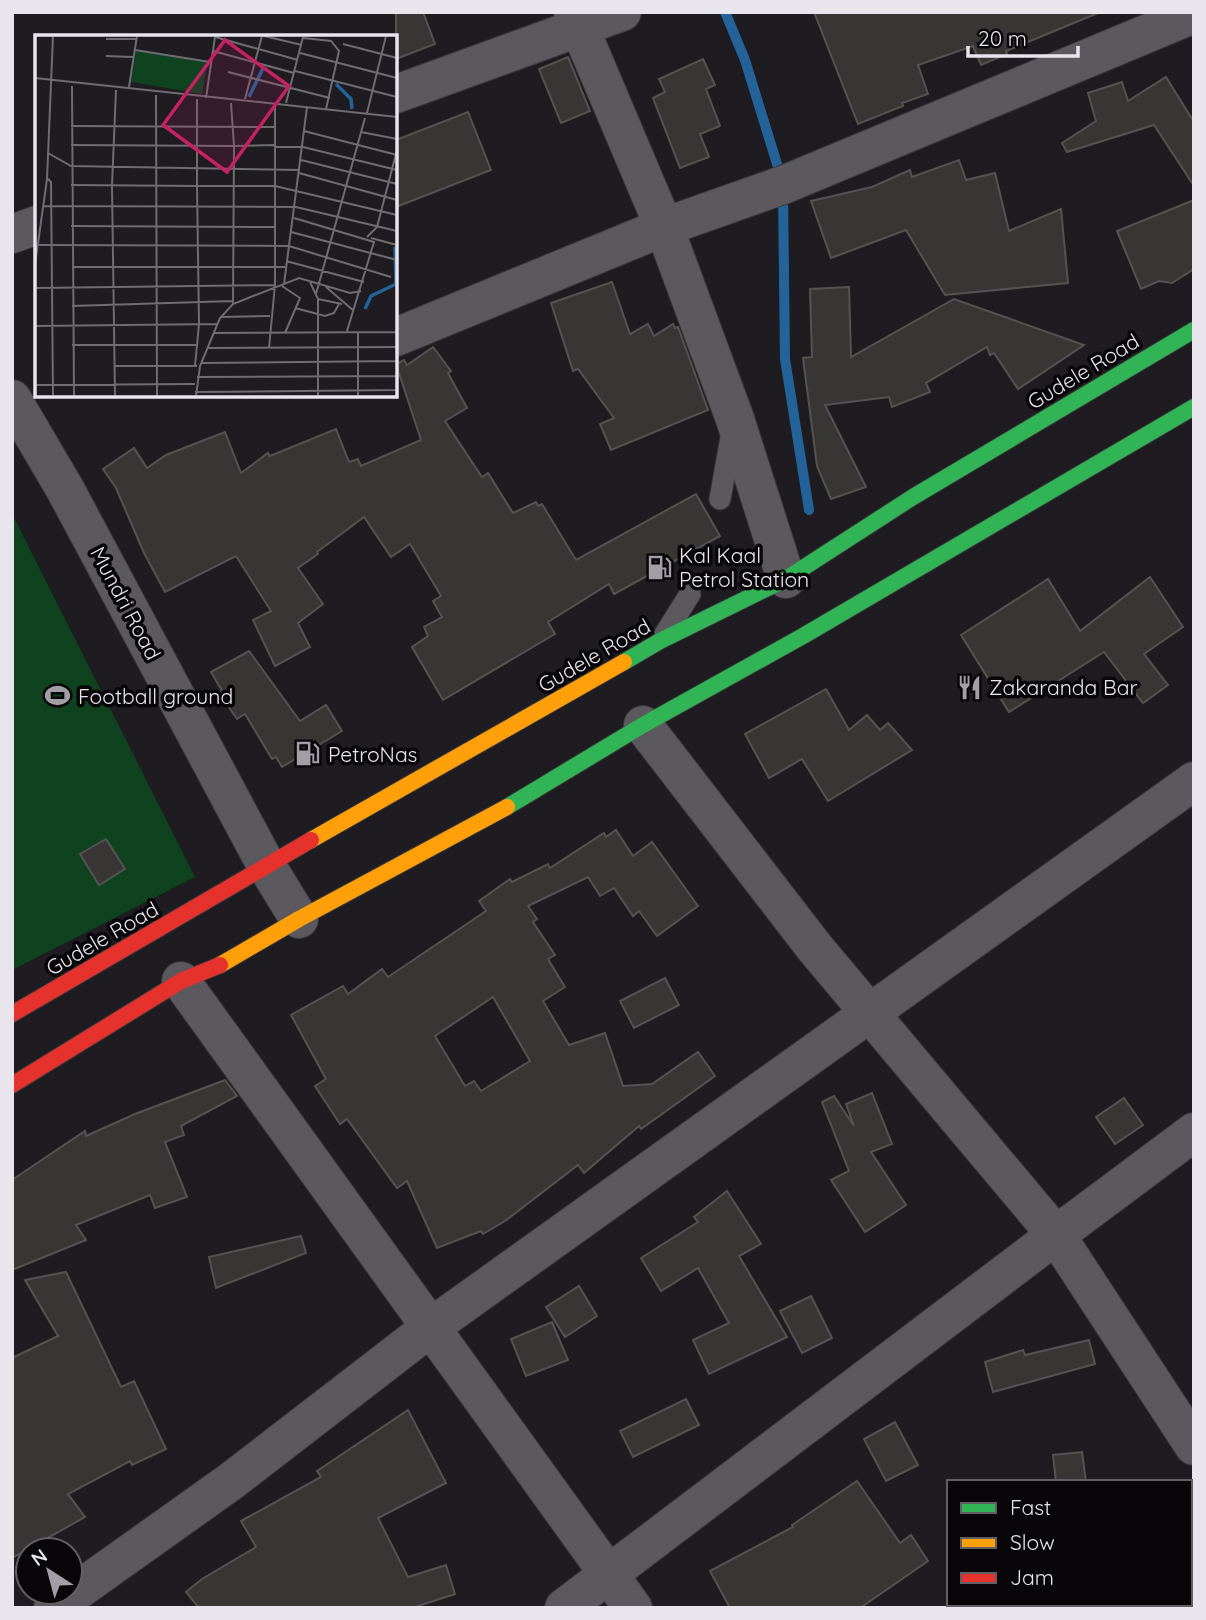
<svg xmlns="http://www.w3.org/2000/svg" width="1206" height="1620" viewBox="0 0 1206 1620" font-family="Quicksand,sans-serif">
	<rect width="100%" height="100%" fill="#1e1b21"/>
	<polygon fill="#0f4320" points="12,514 195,877 12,970"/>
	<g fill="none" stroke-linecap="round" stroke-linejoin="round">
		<g stroke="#236399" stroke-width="10">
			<polyline points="725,12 745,60 781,177"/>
			<polyline points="783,193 785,359 809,510"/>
		</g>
	</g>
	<g fill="#383535" stroke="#565252" stroke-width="2" fill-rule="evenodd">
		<polygon points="396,12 423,12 435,44 396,59"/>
		<polygon points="814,12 1098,12 1098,13 1006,51 1007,54 981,65 973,46 918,65 928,94 902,103 903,106 858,124"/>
		<polygon points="568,57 590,111 561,123 539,69"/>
		<polygon points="703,59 715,85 706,89 720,126 700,134 709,157 680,168 653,98 665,92 659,79"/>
		<polygon points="1166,77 1194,122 1194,186 1154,125 1067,152 1062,143 1096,121 1088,93 1122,82 1128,101"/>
		<polygon points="468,112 491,170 396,207 396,140"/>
		<polygon points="959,160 966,180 995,173 1009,231 1061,209 1068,283 945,295 906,230 831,258 811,201 872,187 910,170 912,177"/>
		<polygon points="1194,200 1194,269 1172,283 1159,281 1141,289 1117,231"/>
		<polygon points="612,282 630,334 648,324 654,336 673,324 675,328 678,327 708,410 611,450 600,424 614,418 578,369 573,371 551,303"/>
		<polygon points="849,287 851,357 954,299 1084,345 1018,389 994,353 990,355 987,347 926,383 930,392 892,407 889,397 825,405 866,487 831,499 817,466 803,358 812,357 810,289"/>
		<polygon points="433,347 451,371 448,373 467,408 445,421 482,477 488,473 513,513 536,502 538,506 542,504 576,560 696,494 720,536 614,594 609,584 548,622 555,634 443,700 412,647 428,636 424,627 442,617 433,601 441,596 410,544 391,557 364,517 317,552 318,554 298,568 323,604 298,623 310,647 275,666 253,620 271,611 236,556 165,592 144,553 116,488 103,469 134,448 147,468 166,455 225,432 241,473 268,453 270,456 336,429 349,462 358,459 361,466 421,440 396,364 404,360 407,365"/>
		<polygon points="1150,577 1183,627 1144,654 1168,685 1143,703 1104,652 1009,712 961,635 1048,579 1080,631"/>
		<polygon points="249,651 300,721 326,705 342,731 282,767 276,757 272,759 245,714 237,719 219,693 222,691 211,672"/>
		<polygon points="826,689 849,730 867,715 880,730 888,723 912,750 828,801 802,759 769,778 745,734"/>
		<path d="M616,830L633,856L652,842L698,906L657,936L639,911L633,916L614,888L600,896L588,877L528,906L537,919L533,922L555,955L548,959L565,987L543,1001L569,1045L605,1033L623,1086L652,1084L698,1052L715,1076L641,1129L639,1126L584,1173L578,1165L505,1221L483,1234L481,1231L437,1248L407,1181L397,1188L347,1119L340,1124L315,1086L326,1079L291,1015L343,986L348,994L382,969L388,977L486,911L479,901L510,879L512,882L548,864L550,868L604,833L606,837ZM493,997L530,1061L481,1091L474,1081L465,1086L435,1036Z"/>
		<polygon points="106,839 125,869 99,885 80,854"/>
		<polygon points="665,978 679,1005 634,1028 620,1001"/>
		<polygon points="225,1080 237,1096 181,1126 184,1135 165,1142 187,1197 155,1208 150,1195 76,1225 86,1240 12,1270 12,1180 85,1131 86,1136 135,1114"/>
		<polygon points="872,1093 892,1144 871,1152 906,1205 865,1232 831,1180 849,1171 822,1102 834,1096 854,1126 846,1104"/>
		<polygon points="1124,1098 1143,1125 1115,1144 1096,1117"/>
		<polygon points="727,1191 761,1244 739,1256 787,1337 709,1374 693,1340 729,1323 698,1268 661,1291 641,1258 698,1222 694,1217"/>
		<polygon points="301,1236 306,1253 216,1288 209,1257"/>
		<polygon points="66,1272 121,1387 134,1381 166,1449 132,1465 130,1461 68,1494 85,1517 12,1558 12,1358 58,1336 25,1280"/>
		<polygon points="579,1286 597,1316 565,1337 546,1307"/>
		<polygon points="811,1296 832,1338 802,1353 780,1311"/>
		<polygon points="552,1322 568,1360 526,1376 511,1339"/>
		<polygon points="1089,1340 1095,1364 993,1392 985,1362 1023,1350 1025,1355"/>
		<polygon points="686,1399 699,1425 633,1457 620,1431"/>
		<polygon points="408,1410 446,1483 378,1518 408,1577 446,1565 455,1594 412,1608 199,1608 186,1592 202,1579 256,1547 241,1521 321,1477 317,1471"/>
		<polygon points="895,1422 918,1465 886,1481 864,1439"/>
		<polygon points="1082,1452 1086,1482 1056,1482 1053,1455"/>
		<polygon points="857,1481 900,1543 911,1535 928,1561 860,1608 730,1608 710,1571 793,1527 792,1525"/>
	</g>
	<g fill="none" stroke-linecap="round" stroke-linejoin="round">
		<defs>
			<g id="lane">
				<polyline points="720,499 732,432"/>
				<polyline points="665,634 690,594"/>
			</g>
			<g id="street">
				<polyline points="573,12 664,227 735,419 786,579"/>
				<polyline points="396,94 622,12"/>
				<polyline points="12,234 37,225"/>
				<polyline points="396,337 664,227 783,185 1194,14"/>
				<polyline points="12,399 65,489 266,865 299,919"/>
				<polyline points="643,725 815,948 1056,1235 1194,1132"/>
				<polyline points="181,981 633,1608"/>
				<polyline points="1190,1519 1194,1517"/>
				<polyline points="53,1608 230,1482 431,1327 1194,781"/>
				<polyline points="564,1608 1056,1235 1194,1446"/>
				<polyline points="1061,1608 1066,1604"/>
			</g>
			<g id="fast">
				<polyline points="624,662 660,641 786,579 913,497 1194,330"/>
				<polyline points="507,807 643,725 803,636 1194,407"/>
			</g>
			<g id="slow">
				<polyline points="311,840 624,662"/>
				<polyline points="220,965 299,919 507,807"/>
			</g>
			<g id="jam">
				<polyline points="12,1014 311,840"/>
				<polyline points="12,1085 181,981 220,965"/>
			</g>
		</defs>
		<use href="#lane" stroke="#39373b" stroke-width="23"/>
		<use href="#street" stroke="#39373b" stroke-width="40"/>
		<use href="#fast" stroke="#39373b" stroke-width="18"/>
		<use href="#slow" stroke="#39373b" stroke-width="18"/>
		<use href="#jam" stroke="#39373b" stroke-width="18"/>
		<use href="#lane" stroke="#5b595d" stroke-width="21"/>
		<use href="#street" stroke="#5b595d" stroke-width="38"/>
		<use href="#fast" stroke="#30b455" stroke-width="16"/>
		<use href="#slow" stroke="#ff9f0a" stroke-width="16"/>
		<use href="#jam" stroke="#e5322d" stroke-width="16"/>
	</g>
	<defs>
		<symbol id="fuel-bare" viewBox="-9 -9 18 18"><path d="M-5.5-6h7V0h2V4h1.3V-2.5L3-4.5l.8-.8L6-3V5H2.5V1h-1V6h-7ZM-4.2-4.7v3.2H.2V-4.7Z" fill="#a29ea5" stroke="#080609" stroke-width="2.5" paint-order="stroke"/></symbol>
		<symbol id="restaurant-bare" viewBox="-9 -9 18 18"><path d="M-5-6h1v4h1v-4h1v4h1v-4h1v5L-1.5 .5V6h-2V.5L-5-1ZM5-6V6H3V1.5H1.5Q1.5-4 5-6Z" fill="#a29ea5" stroke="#080609" stroke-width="2.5" paint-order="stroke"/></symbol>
		<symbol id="stadium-bare" viewBox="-9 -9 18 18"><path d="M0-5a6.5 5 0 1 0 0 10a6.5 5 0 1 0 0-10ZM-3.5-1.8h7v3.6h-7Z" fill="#a29ea5" stroke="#080609" stroke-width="2.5" paint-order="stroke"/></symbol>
	</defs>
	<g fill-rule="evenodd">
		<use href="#fuel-bare" x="642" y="550" width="35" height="35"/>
		<use href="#restaurant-bare" x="952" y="670" width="35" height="35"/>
		<use href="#stadium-bare" x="40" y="678" width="35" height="35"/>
		<use href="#fuel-bare" x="290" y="736" width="35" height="35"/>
	</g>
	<g text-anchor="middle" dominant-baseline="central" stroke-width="7" stroke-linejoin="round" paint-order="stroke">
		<g font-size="21" fill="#e9e5ec" stroke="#080609">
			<text transform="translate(1083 371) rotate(-31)">Gudele Road</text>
			<text transform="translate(126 603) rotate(62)">Mundri Road</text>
			<text transform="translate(594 655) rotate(-30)">Gudele Road</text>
			<text transform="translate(102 938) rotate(-30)">Gudele Road</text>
		</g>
		<g font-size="21" fill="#e9e5ec" stroke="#080609" text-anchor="start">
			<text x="679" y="555">Kal Kaal<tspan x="679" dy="24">Petrol Station</tspan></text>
			<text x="989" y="687">Zakaranda Bar</text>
			<text x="78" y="696">Football ground</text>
			<text x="328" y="754">PetroNas</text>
		</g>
	</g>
	<g transform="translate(35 35)">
		<rect width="362" height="362" fill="#1e1b21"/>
		<path d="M101,16L172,27L167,59L96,47Z" fill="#0f4320"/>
		<path fill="none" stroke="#236399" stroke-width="3.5" d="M301,49L316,64L317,74M214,62L228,33M330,274L336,261L361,249L360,212"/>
		<path fill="none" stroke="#6f6c72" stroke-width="2" d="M229,1L267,10M180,2L263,25M268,3L296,6L304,16L291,74M71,4H101M308,9L362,23M100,15L175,27M178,16L259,38M265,18L362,43M71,21L98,22M260,36L362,62M193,37L295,63M0,43L362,82M37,51L39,361M94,52L102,1M121,60L122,361M171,63L180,2M210,64L227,1M196,68L199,111L239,110M251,68L268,2M332,78L351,1M36,91L240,92M269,96L362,120M326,97L362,104M36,110L199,111L198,269M239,112H268L362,135M13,118L36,131L265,135M266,125L362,149M264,138L362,165M12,143L16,147L18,361M36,150L162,151V64M8,171L261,172L362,196M259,183L339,207L312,296M36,191L240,192M256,197L362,225M332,202L342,192L362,115M336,203L362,210M4,210L254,211L356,242M251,226L329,247M0,230L12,144L18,1M37,232H250M275,247L283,264V361M249,249L272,72M247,251L265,263L250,298M291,252L319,276M0,253L240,250M281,259L330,83M283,264L307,269M37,271L198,266M260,273L290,281L299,278L304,269M362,276V309M186,282L235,281M0,291L182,289M323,297V361M179,298L362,297M37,310H163M173,313L362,312M234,313L240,250V72M362,314V355M167,328L362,326M79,331H162M160,331L164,289L162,151H240L362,180M162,342L362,341M0,350L160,349M160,357L362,355M80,361L77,151L81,55M161,361L165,331L185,283L198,269L264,243L315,258L326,256"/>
		<path fill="#c42262" fill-opacity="0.15" stroke="#c42262" stroke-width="3.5" d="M190,5L254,51L192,137L128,90Z"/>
		<rect width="362" height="362" fill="none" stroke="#e9e5ec" stroke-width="3.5"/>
	</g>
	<rect width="1206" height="1620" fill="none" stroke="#e9e5ec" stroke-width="28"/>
	<rect x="947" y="1480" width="245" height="126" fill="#080609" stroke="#625f64" stroke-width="2"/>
	<rect x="961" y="1503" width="35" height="10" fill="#30b455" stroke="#625f64" stroke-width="2"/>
	<text x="1010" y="1515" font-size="21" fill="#e9e5ec">Fast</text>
	<rect x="961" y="1538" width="35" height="10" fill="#ff9f0a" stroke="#625f64" stroke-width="2"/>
	<text x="1010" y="1550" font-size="21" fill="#e9e5ec">Slow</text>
	<rect x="961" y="1573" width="35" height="10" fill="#e5322d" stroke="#625f64" stroke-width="2"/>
	<text x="1010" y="1585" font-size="21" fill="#e9e5ec">Jam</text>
	<g transform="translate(49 1571) rotate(324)"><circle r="33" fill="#080609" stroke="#625f64" stroke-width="2"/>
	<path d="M0-5L12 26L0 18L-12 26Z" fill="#a29ea5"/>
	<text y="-10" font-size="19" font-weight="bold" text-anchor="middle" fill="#e9e5ec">N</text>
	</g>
	<path d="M968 46v10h110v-10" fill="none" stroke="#e9e5ec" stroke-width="3.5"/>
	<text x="978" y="46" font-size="21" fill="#e9e5ec" stroke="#080609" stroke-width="5" paint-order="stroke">20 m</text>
</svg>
